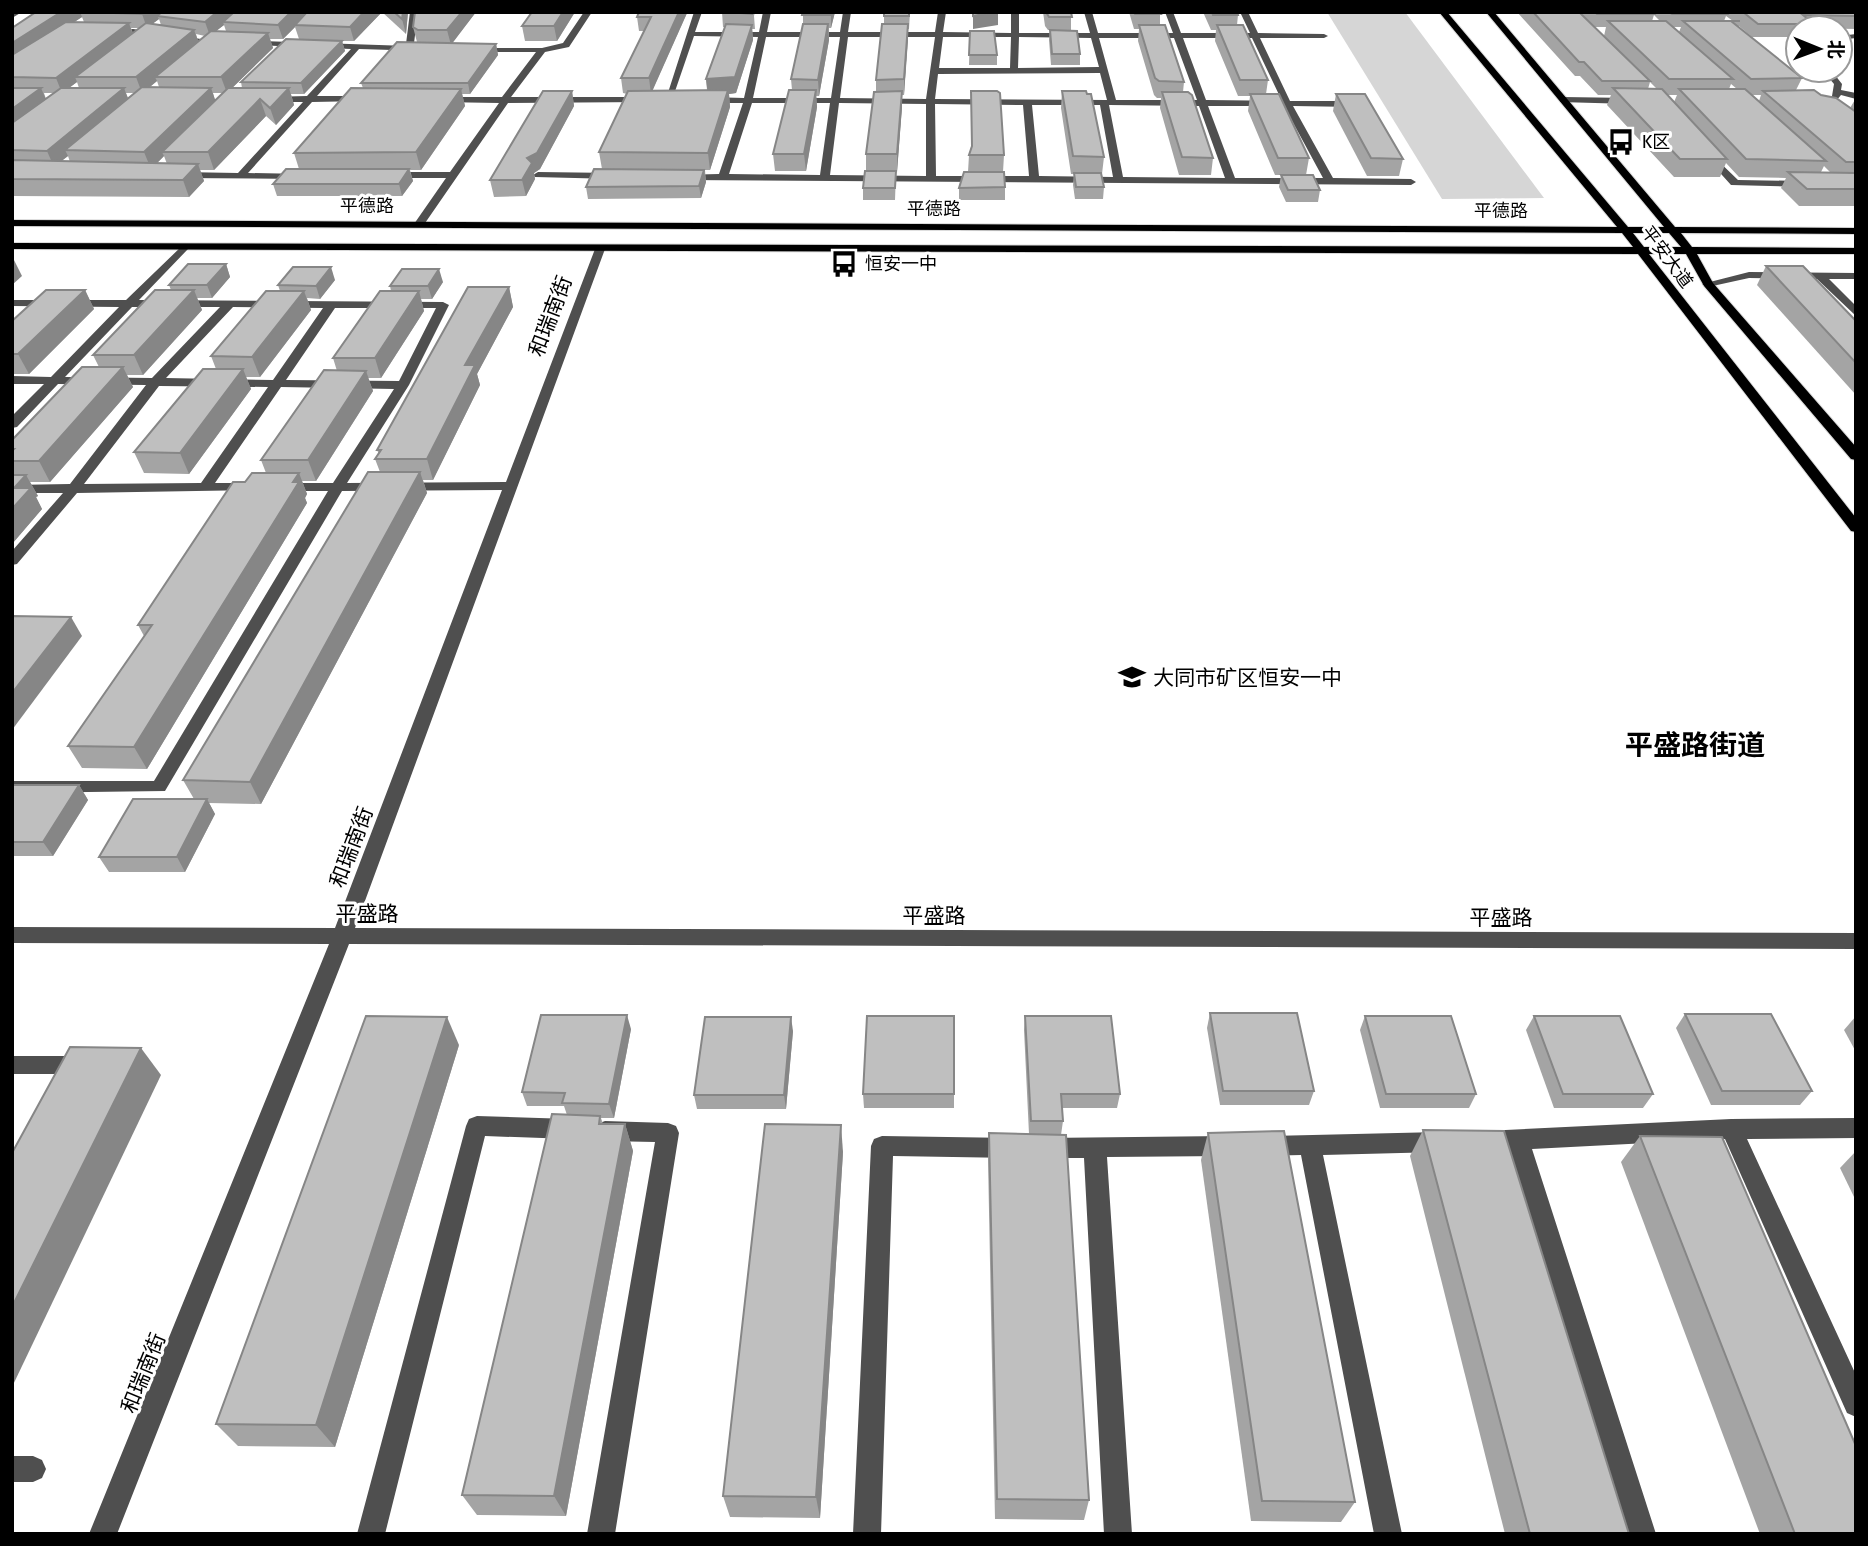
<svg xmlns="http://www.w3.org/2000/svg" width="1868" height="1546" viewBox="0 0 1868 1546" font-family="Cabin,'Noto Sans SC',sans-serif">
	<rect width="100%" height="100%" fill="#fff"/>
	<polygon fill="#d6d6d6" points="1327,12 1405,12 1544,198 1442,199"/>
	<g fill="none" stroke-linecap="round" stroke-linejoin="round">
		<defs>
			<path id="major" d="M1439,12H1447L1628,227H1664L1486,12H1494L1675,227L1856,228V234L1681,233L1692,247L1856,248V254H1697L1713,283L1856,447V460L1851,459L1704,286L1686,254H1649L1856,518V532L1851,531L1638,254L12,249V243L1633,247L1622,233L12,226V220L1617,227ZM1633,233H1669L1681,247H1644Z"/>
		</defs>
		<use href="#major" stroke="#dbdbdb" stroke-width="2"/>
		<g fill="#4f4f4f" fill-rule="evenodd">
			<polygon points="12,12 22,12 12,18"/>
			<polygon points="410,12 418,12 414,43 426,47 426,51 359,49 317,96 362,96 366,99 365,101 312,102 248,173 305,174 307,176 302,179 180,178 175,175 180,172 238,173 303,102 271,102 267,99 268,97 307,96 351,49 201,43 105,31 133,29 201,39 408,46 406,44"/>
			<polygon points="584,12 592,12 569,47 545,52 511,97 645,97 648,98 648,102 508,103 423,226 415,226 414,224 446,178 390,178 385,175 390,172 450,172 499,103 439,102 435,99 436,97 502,97 536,52 476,52 473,48 542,48 563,43"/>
			<path d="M694,12H702L695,32H759L763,12H771L767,32H840L843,12H851L848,32H935L938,12H946L943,32L1011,33V12H1019V33H1090L1084,12H1092L1098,33H1173L1165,12H1173L1181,33H1250L1240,12H1248L1258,33L1324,34L1328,36L1324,38H1260L1290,101H1355L1359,104L1355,107L1293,106L1333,178L1411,179L1416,182L1411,185L682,180L679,179V175L719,174L743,103H708L704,100L708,97L744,98L758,37L694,36L672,100L665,102ZM766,37H840L831,98H753ZM848,37H935L926,99L840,98ZM943,37H1011L1010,68H939ZM1019,37L1091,38L1099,67L1018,68ZM1099,38H1174L1197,100H1116ZM1183,38H1252L1282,101L1206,100ZM1100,73L1107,100L935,99L938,74ZM752,103H830L820,175L729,174ZM839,103L926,104V176L830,175ZM935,104L1023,105L1029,176H936ZM1032,105H1100L1113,177L1039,176ZM1109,105L1199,106L1225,178L1123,177ZM1208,106H1284L1323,178H1235Z"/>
			<polygon points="1856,34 1856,38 1840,40 1840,36"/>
			<polygon points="1822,70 1831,70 1842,84 1841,90 1856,93 1856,99 1841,95 1836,101 1809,101 1808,99 1832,96 1834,84"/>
			<polygon points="1563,97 1630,98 1634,101 1630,104 1560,102 1560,98"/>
			<polygon points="1709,152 1738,180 1805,181 1810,184 1805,187 1731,185 1704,155"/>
			<polygon points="538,172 615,173 620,176 615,179 535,177 533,175"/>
			<path d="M184,244L189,247L188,249L139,300L443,302L449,305L409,385L347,483L506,482L595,249L600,246L605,249L355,928L1856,933V949L349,944L117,1534H89L329,944L12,943V927L335,928L502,490L342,491L165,791L12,793V781H154L328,491H283L276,487L283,483H333L394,389L281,387L215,483H252L257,484V490L77,493L17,564L12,565V551L63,493H12V485L70,484L146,385L58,384L17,427L12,428V416L44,384H12V376L51,377L119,307L12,306V300H126ZM132,307H220L152,378L65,377ZM233,307L323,308L273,380L166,378ZM335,308H436L399,381L286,380ZM159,386L268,387L201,483L84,484Z"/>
			<polygon points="1749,272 1856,273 1856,279 1829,279 1856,306 1856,316 1817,279 1749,278 1708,287 1702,284"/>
			<polygon points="12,1056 70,1056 78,1059 81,1065 78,1071 70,1074 12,1074"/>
			<polygon points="477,1116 570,1119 578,1122 581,1129 578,1136 570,1139 485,1136 385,1534 357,1534 466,1126 469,1119"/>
			<polygon points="1856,1118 1856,1138 1747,1139 1856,1375 1856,1417 1847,1413 1725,1139 1532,1149 1656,1534 1628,1534 1510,1150 1485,1151 1477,1148 1474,1141 1477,1134 1485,1131 1731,1119"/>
			<polygon points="605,1121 668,1123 676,1126 679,1133 615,1534 587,1534 655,1142 605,1141 597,1138 594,1131 597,1124"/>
			<polygon points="1440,1132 1448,1135 1451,1142 1448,1149 1440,1152 1323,1155 1402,1534 1374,1534 1301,1155 1265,1156 1257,1153 1254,1146 1257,1139 1265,1136"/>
			<polygon points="882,1136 1013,1138 1021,1141 1024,1148 1021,1155 1013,1158 893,1156 881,1534 853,1534 871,1146 874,1139"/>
			<polygon points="1226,1136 1234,1139 1237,1146 1234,1153 1226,1156 1107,1157 1132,1534 1104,1534 1084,1158 1044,1158 1036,1155 1033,1148 1036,1141 1044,1138"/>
			<polygon points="12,1456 33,1456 42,1460 46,1469 42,1478 33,1482 12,1482"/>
		</g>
		<use href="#major" fill="#000" fill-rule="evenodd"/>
	</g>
	<g fill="#a4a4a4" fill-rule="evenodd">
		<path d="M36,12H382L354,41H342L345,51L304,94H291L294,105L276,125L266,116L214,170H200L204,181L189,197L12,196V28ZM82,17L84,22H74ZM159,19L161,25L152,24ZM224,25L226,31H216L218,29ZM295,27L299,39L241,82L242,88H232L273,48L270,39H283ZM131,28H139L133,33ZM196,34L205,36L198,41ZM157,81L159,87H150ZM77,82L79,88H69ZM44,93H54L46,99ZM126,93H134L128,98ZM213,93H223L215,101ZM68,156L70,162L61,161ZM164,156L167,164L157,163Z"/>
		<polygon points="382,12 408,12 406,34"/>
		<polygon points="415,12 476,12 452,43 496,44 498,55 470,94 462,94 465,106 421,170 410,170 413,181 402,196 277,196 273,184 299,169 294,153 363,88 361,83 418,42 417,42 413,27"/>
		<polygon points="575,12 557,41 525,41 522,26"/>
		<polygon points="722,12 755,12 754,16 755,29 752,29 753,40 736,93 729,94 730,107 710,170 705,170 706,182 701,198 588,199 586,187 602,169 599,152 627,94 623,93 621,78 644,31 639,31 637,17 687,13 652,91 707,90 706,79 725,27 723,27"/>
		<polygon points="803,12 835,12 831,28 829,28 829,40 819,96 816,96 817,107 806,171 775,171 773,154 792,90 791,79 803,27"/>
		<polygon points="884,12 910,12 909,29 908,29 904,95 902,95 902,107 897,172 896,172 895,200 863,200 863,188 866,171 866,154 876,92 876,80 884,24"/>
		<polygon points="1043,12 1071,12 1071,30 1080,54 1080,65 1051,65 1049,40 1050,30 1048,30 1045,26"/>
		<polygon points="1129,12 1160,12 1160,25 1184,82 1183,92 1213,158 1211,175 1179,175 1160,108 1161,98 1157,98 1154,95 1138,41 1139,29 1134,29"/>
		<polygon points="1203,12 1237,12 1238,15 1237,25 1268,80 1266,94 1309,158 1306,175 1320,190 1318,202 1286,202 1279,187 1281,175 1275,175 1248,111 1250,96 1238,96 1215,41 1216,30 1211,30"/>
		<path d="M1517,12H1856V29L1798,28V37H1752L1739,26L1738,27L1802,78L1796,90L1821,95L1850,108L1856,98V206H1799L1781,188L1786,178L1739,177L1726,163L1720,177H1674L1607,105L1611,95H1598L1580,76H1575ZM1654,15L1660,21H1652ZM1726,16L1733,21H1724ZM1595,27H1606L1604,36ZM1673,27H1681L1679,32ZM1650,82L1657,89H1648ZM1731,84L1737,89H1729ZM1668,95H1677L1674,102ZM1752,95H1761L1759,101ZM1824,166L1831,173L1821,172Z"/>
		<polygon points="970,31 997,55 997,65 969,65"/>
		<polygon points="572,91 574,106 540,169 534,173 535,179 526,196 494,197 490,180"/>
		<polygon points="971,91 1004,155 1003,172 1005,187 1005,200 959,200 959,188 968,172 969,155 971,147"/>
		<polygon points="1062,91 1104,157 1102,174 1101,174 1104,187 1103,199 1075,199 1073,185 1074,174 1071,174 1061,108"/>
		<polygon points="1336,94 1403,159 1399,176 1367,176 1333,111"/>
		<polygon points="226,264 230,277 212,298 197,298 202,310 143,375 127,375 133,387 50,482 30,482 38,496 36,497 42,509 12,544 12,440 99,367 93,355 171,290 169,285"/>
		<polygon points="1766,266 1856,321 1856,395 1757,285"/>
		<polygon points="335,280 320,299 307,298 311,310 260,377 246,377 251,389 189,474 144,473 134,452 216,369 211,356 280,291 278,285"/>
		<polygon points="443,282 432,299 421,299 424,311 381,378 368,378 373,391 316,481 302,481 307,494 305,498 307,503 147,769 82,768 68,746 144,636 138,625 245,482 266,473 261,460 337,371 333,358 391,291 390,286"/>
		<polygon points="509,287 513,307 477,374 480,385 433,480 423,480 427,493 261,804 209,803 215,814 185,872 109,872 99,857 194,799 183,780 380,472 375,459 379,454 377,450"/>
		<polygon points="85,290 94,309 29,374 12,374 12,321"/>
		<polygon points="12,785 79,785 88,800 53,856 12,856"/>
		<polygon points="1210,1013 1314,1091 1309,1105 1220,1105 1207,1028"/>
		<polygon points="1685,1014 1812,1091 1800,1105 1711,1105 1676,1028"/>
		<polygon points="954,1016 954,1108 864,1108 863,1094"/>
		<polygon points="1025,1016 1120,1094 1117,1108 1062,1108 1063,1121 1061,1135 1089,1500 1084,1520 995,1519 988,1160 989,1133 1029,1134 1024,1030"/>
		<polygon points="1365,1016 1476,1094 1469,1108 1380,1108 1360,1030"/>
		<polygon points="1534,1016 1653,1094 1643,1108 1554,1108 1526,1030"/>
		<polygon points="1856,1016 1856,1052 1844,1030"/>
		<polygon points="631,1029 614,1118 601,1118 603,1124 625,1124 633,1151 566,1516 477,1515 462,1495 567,1115 564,1106 527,1106 522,1092"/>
		<polygon points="793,1031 786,1109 697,1109 694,1095"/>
		<polygon points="459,1045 335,1447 238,1446 216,1424"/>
		<polygon points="1423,1130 1629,1534 1505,1534 1410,1156"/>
		<polygon points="1208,1133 1355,1502 1341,1522 1251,1521 1201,1160"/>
		<polygon points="1640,1136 1856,1534 1760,1534 1621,1162"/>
		<polygon points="1856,1151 1856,1201 1840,1168"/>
		<polygon points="843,1152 820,1518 730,1517 723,1496"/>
	</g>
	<g fill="#868686">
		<polygon points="61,12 80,12 82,17 12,63 12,43"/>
		<polygon points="144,12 167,12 157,16 159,19 147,28 142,14"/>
		<polygon points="217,12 239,12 223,22 224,25 210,36 205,22"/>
		<polygon points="291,12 309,12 295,25 295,27 283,39 278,25"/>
		<polygon points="364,12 382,12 354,41 350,27"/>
		<polygon points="403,12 408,12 406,34 402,19"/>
		<polygon points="462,12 476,12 451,45 447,30"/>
		<polygon points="563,12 575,12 557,41 554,26"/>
		<polygon points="679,12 686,12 687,13 651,94 649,78"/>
		<polygon points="831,12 835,12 831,28"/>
		<polygon points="994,12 998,12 998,25 973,29 973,16"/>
		<polygon points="129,23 134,38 75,77 77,82 62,93 56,78"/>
		<polygon points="828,24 829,40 819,96 818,80"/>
		<polygon points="908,24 908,40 904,95 904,79"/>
		<polygon points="752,25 753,40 736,93 729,94 730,107 710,170 708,153 708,95 706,79"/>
		<polygon points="194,30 200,46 155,77 157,81 142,93 136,77"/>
		<polygon points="268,33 273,48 227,93 221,77"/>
		<polygon points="342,41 345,51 304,94 301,83"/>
		<polygon points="496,44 498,55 470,94 468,83"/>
		<polygon points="41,88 48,104 12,131 12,109"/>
		<polygon points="124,88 130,104 65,150 68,156 54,167 47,151"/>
		<polygon points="211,88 217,105 162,152 164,156 151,169 144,152"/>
		<polygon points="289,88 294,105 276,125 270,108"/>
		<polygon points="461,89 465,106 421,170 416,152"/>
		<polygon points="816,90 817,107 806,171 804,154"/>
		<polygon points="572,91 574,106 540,169 534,173 535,179 526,196 522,180 527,158"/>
		<polygon points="902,91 902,107 897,172 897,154"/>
		<polygon points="260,99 266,116 214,170 208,152"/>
		<polygon points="198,164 204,181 189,197 183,180"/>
		<polygon points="409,169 413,181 402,196 399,184"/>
		<polygon points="704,170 706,182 701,198 699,186"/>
		<polygon points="13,258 22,276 12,285 12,259"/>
		<polygon points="226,264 230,277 212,298 207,285"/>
		<polygon points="331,267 335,280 320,299 316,286"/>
		<polygon points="439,269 443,282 432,299 428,286"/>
		<polygon points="509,287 513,307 477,374 480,385 433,480 427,459 465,365"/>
		<polygon points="85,290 94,309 29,374 18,354"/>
		<polygon points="194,290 202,310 143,375 134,355"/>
		<polygon points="304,291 311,310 260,377 252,357"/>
		<polygon points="419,291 424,311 381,378 375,358"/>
		<polygon points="123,367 133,387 50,482 39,461"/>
		<polygon points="243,369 251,389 189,474 180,453"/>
		<polygon points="366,371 373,391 316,481 308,460"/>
		<polygon points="420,472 427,493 261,804 250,782"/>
		<polygon points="299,473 307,494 305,498 307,503 147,769 134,747"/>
		<polygon points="26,475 38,496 36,497 42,509 12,544 12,509 14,488"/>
		<polygon points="71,617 82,636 12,730 12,693"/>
		<polygon points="79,785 88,800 53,856 43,842"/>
		<polygon points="207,799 215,814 185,872 177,857"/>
		<polygon points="627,1015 631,1029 614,1118 609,1104"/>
		<polygon points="447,1017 459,1045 335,1447 316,1425"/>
		<polygon points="791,1017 793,1031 786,1109 784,1095"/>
		<polygon points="141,1048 161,1075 12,1387 12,1307"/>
		<polygon points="625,1124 633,1151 566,1516 554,1496"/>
		<polygon points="841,1125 843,1152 820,1518 816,1497"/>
	</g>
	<g fill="#bfbfbf" stroke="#868686" stroke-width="2">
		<polygon points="36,12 61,12 12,43 12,28"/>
		<polygon points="85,12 144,12 142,14"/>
		<polygon points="162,12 217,12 205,22 157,16"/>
		<polygon points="234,12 291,12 278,25 223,22"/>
		<polygon points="307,12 364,12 350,27 295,25"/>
		<polygon points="394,12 403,12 402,19"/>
		<polygon points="415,12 462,12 447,30 418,30 413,27"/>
		<polygon points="532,12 563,12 554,26 522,26"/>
		<polygon points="639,12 679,12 649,78 621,78 651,17 637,17"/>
		<polygon points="728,12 749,12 753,14"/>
		<polygon points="803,12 831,12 831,15 802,15"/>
		<rect x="884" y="12" width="25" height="4"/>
		<polygon points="973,12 994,12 973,16"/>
		<polygon points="1046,12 1071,12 1072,17 1049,17"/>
		<polygon points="1134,12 1160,12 1161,14 1135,14"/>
		<polygon points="1212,12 1237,12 1238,15 1213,15"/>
		<polygon points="1533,12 1579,12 1650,81 1602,81 1584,62 1579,62"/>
		<polygon points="1595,12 1652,12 1654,14 1597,14"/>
		<polygon points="1669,12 1725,12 1727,14 1672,14"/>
		<polygon points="1743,12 1856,12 1856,16 1803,15 1814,24 1758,24"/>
		<polygon points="1608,21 1666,21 1733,79 1669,79"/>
		<polygon points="1683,21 1740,21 1731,21 1802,78 1751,79"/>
		<polygon points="66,22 129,23 56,78 12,77 12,55"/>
		<polygon points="146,23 194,30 136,77 75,77"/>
		<polygon points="726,24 752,25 735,77 706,79"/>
		<polygon points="803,24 828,24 818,80 791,79"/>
		<polygon points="882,24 908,24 904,79 876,80"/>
		<polygon points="1139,25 1165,25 1184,82 1159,81 1155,78"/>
		<polygon points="1217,25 1243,25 1268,80 1240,80"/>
		<polygon points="1050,30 1077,31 1080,54 1052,54"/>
		<polygon points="211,31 268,33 221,77 155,77"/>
		<polygon points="970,31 994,31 997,55 969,55"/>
		<polygon points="286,39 342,41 301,83 241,82"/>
		<polygon points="397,42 496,44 468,83 361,83"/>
		<polygon points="142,87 211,88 144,152 65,150"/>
		<polygon points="12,88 41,88 12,109"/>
		<polygon points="61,88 124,88 47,151 12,150 12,123"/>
		<polygon points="228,88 289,88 270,108 260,99 208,152 162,152"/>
		<polygon points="351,88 461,89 416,152 294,153"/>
		<polygon points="1613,88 1662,89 1727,159 1680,159"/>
		<polygon points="1679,89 1745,89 1826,161 1746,159"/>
		<polygon points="728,90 708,153 599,152 628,91"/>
		<polygon points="789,90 816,90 804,154 773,154"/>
		<polygon points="1814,90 1821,95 1836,98 1856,112 1856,162 1846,162 1763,91"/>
		<polygon points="543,91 572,91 537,153 527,158 532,163 522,180 490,180"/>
		<polygon points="902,91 897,154 866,154 874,92"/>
		<polygon points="971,91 997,91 1000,93 1004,155 969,155 972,146"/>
		<polygon points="1062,91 1086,91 1087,94 1091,94 1104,157 1073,156"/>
		<polygon points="1162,92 1188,92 1192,95 1213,158 1182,157"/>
		<polygon points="1250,94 1279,94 1309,158 1278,158"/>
		<polygon points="1336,94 1365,94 1403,159 1371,158"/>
		<polygon points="12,160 198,164 183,180 12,179"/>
		<polygon points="286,169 409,169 399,184 273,184"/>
		<polygon points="594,169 704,170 699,186 586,187"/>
		<polygon points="865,171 896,171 895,188 863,188"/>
		<polygon points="964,172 1004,172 1005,187 959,188"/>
		<polygon points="1788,172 1856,173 1856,189 1807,189"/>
		<polygon points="1074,173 1101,173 1104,187 1076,187"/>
		<polygon points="1281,175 1313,175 1320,190 1288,190"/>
		<polygon points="188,264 226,264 207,285 169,285"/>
		<polygon points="1766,266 1803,266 1856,321 1856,363"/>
		<polygon points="293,267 331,267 316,286 278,285"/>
		<polygon points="402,269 439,269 428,286 390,286"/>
		<polygon points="468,287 509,287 465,365 475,365 427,459 375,459 381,450 377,450"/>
		<polygon points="46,290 85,290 18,354 12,354 12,321"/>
		<polygon points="155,290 194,290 134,355 93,355"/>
		<polygon points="266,291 304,291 252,357 211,356"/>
		<polygon points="380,291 419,291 375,358 333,358"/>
		<polygon points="82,367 123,367 39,461 12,461 12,451 14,449 12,449 12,440"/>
		<polygon points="203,369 243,369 180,453 134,452"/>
		<polygon points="324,370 366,371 308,460 261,460"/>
		<polygon points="368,472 420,472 250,782 183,780"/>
		<polygon points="252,473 299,473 293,482 299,482 134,747 68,746 152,625 138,625 233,482 245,482"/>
		<polygon points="12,475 26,475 14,488 31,488 12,509"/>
		<polygon points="12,616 71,617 12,693"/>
		<polygon points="12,785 79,785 43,842 12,842"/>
		<polygon points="133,799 207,799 177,857 99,857"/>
		<polygon points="1210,1013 1297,1013 1314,1091 1223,1091"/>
		<polygon points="1685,1014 1771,1014 1812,1091 1722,1091"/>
		<polygon points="541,1015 627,1015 609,1104 562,1103 565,1093 522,1092"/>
		<polygon points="366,1016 447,1017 316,1425 216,1424"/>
		<polygon points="867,1016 954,1016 954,1094 863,1094"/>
		<polygon points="1025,1016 1111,1016 1120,1094 1061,1094 1063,1121 1031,1121"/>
		<polygon points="1365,1016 1451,1016 1476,1094 1386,1094"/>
		<polygon points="1534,1016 1620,1016 1653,1094 1563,1094"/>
		<polygon points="705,1017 791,1017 784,1095 694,1095"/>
		<polygon points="70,1047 141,1048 12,1307 12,1153"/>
		<polygon points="552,1114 600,1116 599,1124 625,1124 554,1496 462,1495"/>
		<polygon points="765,1124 841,1125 816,1497 723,1496"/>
		<polygon points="1423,1130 1504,1131 1629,1534 1530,1534"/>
		<polygon points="1284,1131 1355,1502 1262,1501 1208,1133"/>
		<polygon points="989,1133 1066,1135 1089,1500 997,1499"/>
		<polygon points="1640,1136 1722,1137 1856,1446 1856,1534 1795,1534"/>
	</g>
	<defs>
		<symbol id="bus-bare" viewBox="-9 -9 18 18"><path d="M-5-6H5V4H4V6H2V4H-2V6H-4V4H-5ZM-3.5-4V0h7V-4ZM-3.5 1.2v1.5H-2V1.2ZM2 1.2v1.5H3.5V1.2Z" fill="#000" stroke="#fff" stroke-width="2.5" paint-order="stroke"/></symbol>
		<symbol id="school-bare" viewBox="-9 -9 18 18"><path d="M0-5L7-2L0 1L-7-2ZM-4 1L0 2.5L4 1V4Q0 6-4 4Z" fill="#000" stroke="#fff" stroke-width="2.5" paint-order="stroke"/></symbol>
	</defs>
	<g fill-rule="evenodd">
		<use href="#bus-bare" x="1602" y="123" width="38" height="38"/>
		<use href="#bus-bare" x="825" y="245" width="38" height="38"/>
		<use href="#school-bare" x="1113" y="658" width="38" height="38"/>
	</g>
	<g text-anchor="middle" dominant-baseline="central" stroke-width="6" stroke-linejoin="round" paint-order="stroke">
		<g font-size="18" fill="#000" stroke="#fff" text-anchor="start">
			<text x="1642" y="142">K区</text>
			<text x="865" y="264">恒安一中</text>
		</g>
		<g font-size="18" fill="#000" stroke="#fff">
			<text x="367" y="206">平德路</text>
			<text x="934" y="209">平德路</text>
			<text x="1501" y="211">平德路</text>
			<text transform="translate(1667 257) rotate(53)">平安大道</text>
		</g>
		<g font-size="21" fill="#000" stroke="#fff">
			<text transform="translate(550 316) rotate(-69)">和瑞南街</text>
			<text transform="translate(351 847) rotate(-69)">和瑞南街</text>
			<text x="367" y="913">平盛路</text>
			<text x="934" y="915">平盛路</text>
			<text x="1501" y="917">平盛路</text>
			<text transform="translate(143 1373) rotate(-68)">和瑞南街</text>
		</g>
		<g font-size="21" fill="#000" stroke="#fff" text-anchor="start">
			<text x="1153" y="677">大同市矿区恒安一中</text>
		</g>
		<g font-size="28" font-weight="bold" fill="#000" stroke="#fff">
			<text x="1695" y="745">平盛路街道</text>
		</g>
	</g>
	<rect width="1868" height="1546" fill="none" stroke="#000000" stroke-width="28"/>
	<g transform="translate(1819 49) rotate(91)"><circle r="33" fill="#ffffff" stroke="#999999" stroke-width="2"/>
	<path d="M0-5L12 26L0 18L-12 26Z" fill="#000000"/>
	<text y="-10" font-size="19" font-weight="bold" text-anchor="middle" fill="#000000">北</text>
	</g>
</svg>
